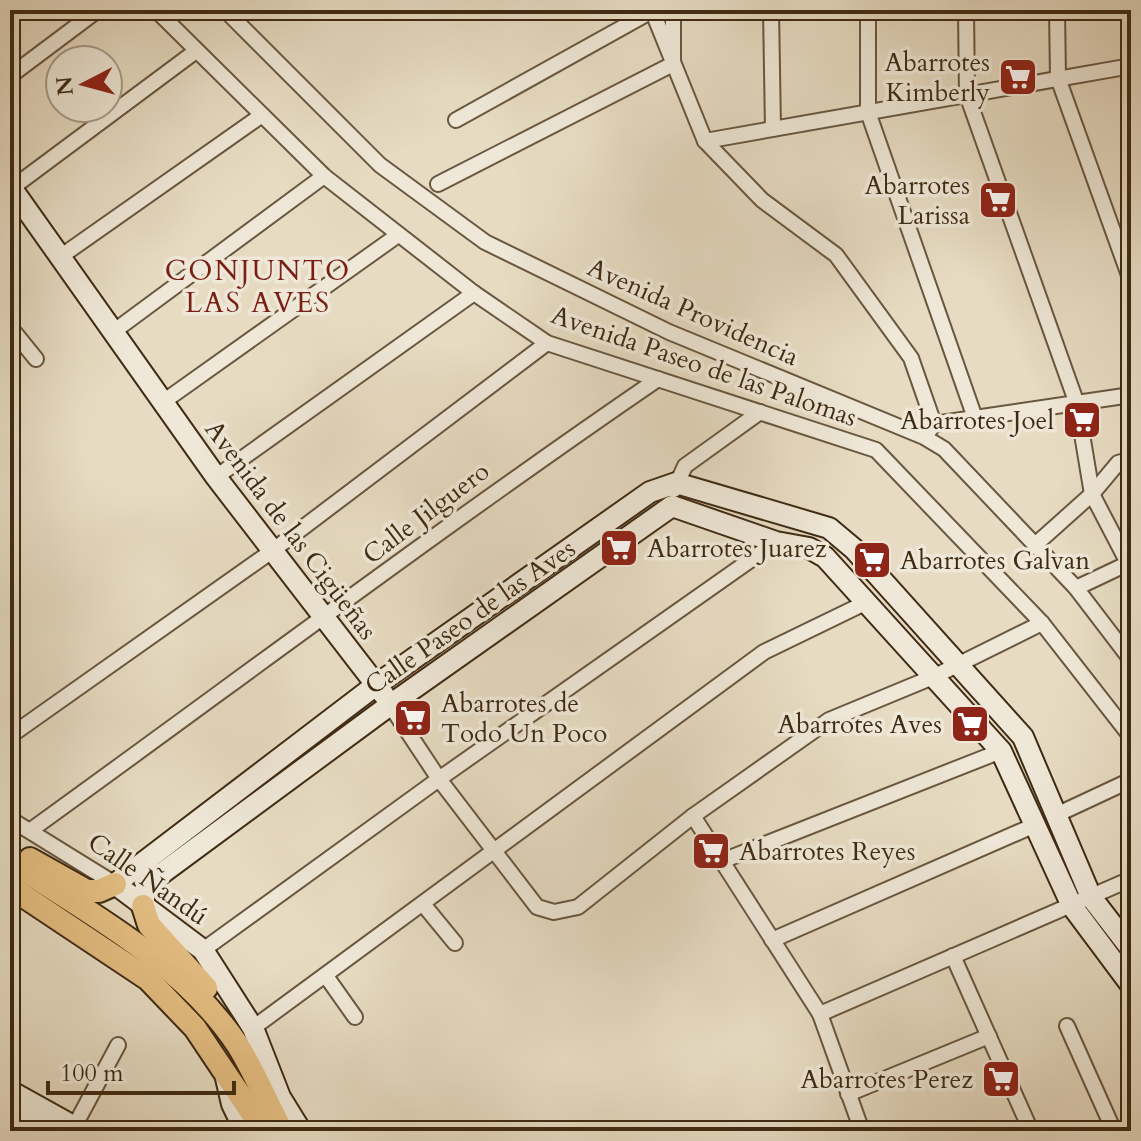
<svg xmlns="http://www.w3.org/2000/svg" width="1141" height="1141" viewBox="0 0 1141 1141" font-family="Cardo,serif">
	<rect width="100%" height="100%" fill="#e7dcc3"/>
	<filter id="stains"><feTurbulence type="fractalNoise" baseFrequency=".0025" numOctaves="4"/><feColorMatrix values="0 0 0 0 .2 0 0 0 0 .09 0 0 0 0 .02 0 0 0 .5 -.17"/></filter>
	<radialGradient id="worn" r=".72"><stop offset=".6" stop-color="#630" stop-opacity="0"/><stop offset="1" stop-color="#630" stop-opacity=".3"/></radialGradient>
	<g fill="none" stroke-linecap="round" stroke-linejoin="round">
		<defs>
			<g id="street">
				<polyline points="156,10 324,176 474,293 547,343 876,450 1042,623 1131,737"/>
				<polyline points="225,10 380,165 485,242 669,332 924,437 944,449 1076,588 1131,660"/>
				<polyline points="652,10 705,141 762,200 836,255 911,358 934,424"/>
				<polyline points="771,10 773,129"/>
				<polyline points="868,10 868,112 975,418"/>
				<polyline points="966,10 967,95 1077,404 1092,494 1128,563"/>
				<polyline points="1057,10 1058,78 1131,281"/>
				<polyline points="10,76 98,10"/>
				<polyline points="456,120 652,11"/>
				<polyline points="705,141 1131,66"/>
				<polyline points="438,184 673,64 673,10"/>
				<polyline points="12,188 196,51"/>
				<polyline points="60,257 262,115"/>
				<polyline points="10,327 36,359"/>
				<polyline points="113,332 324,176"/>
				<polyline points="163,402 398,235"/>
				<polyline points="929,431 934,424 1131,395"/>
				<polyline points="216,477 474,293"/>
				<polyline points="674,490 685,466 760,412"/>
				<polyline points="1035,545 1092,494 1118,463 1131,459"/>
				<polyline points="1076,588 1131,562"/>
				<polyline points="390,705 439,779 537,907 554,912 578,907 693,816 829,720 933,677 1042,623"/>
				<polyline points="10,736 272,551 547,343"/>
				<polyline points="1056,815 1131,780"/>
				<polyline points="693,816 820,1014 862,1131"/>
				<polyline points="10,819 115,884"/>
				<path d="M31,830C240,679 446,524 658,379"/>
				<polyline points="722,861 1001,751"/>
				<polyline points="423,904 455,943"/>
				<polyline points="772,940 1035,825"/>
				<polyline points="203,950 439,779 776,542"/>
				<polyline points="953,956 1031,1131"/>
				<polyline points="326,976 355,1017"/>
				<polyline points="820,1014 1131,879"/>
				<polyline points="1067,1026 1114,1131"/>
				<polyline points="253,1028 764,652 867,602"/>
				<polyline points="848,1094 989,1036"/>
				<polyline points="72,1131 118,1045"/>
			</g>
			<g id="secondary">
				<polyline points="10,186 216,477 384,695"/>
				<polyline points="143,906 146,885 390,705 672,506 776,542 809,548 825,557 1001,751 1072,906 1131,985"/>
				<polyline points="226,1078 232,1104 245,1131"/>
				<polyline points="10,1091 82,1131"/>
				<polyline points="10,1109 51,1131"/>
				<polyline points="301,1131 280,1097 253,1028 203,950 115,884 376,685 650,492 676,483 829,528 854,549 1023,737 1091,897 1131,949"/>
			</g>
			<g id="primary">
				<polyline points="30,859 87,891 99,891 115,884"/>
				<path d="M10,861C90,914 182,962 237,1044C254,1071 267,1103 282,1131"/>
				<polyline points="10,887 148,979 195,1028 264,1131"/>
				<polyline points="143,906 149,925 206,988"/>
			</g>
		</defs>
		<use href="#street" stroke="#69573f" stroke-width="18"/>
		<use href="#secondary" stroke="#3f2b13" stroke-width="24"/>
		<use href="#primary" stroke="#3f2b13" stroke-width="26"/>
		<use href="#street" stroke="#efe8d8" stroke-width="14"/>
		<use href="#secondary" stroke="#efe8d8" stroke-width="20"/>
		<use href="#primary" stroke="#e4be82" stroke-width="22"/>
	</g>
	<defs>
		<symbol id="supermarket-square" viewBox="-11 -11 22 22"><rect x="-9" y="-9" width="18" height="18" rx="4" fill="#8f2418" stroke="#efe8d8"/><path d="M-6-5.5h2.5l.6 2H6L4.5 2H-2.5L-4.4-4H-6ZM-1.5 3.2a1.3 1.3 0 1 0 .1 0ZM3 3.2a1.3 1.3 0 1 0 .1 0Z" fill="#fff"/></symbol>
	</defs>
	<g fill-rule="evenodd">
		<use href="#supermarket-square" x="996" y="55" width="44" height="44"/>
		<use href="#supermarket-square" x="976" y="178" width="44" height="44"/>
		<use href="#supermarket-square" x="1060" y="398" width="44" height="44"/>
		<use href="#supermarket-square" x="597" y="526" width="44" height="44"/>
		<use href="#supermarket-square" x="850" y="538" width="44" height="44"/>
		<use href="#supermarket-square" x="391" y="696" width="44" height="44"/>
		<use href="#supermarket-square" x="948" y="702" width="44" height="44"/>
		<use href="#supermarket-square" x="689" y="829" width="44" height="44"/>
		<use href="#supermarket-square" x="979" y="1057" width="44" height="44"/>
	</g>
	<g text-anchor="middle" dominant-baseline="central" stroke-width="7" stroke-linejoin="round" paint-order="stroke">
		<g font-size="26" fill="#3f2b13" stroke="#efe8d8" text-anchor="end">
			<text x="990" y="62">Abarrotes<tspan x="990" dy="30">Kimberly</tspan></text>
			<text x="970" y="185">Abarrotes<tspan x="970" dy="30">Larissa</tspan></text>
			<text x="1054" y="420">Abarrotes Joel</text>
			<text x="647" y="548" text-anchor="start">Abarrotes Juarez</text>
			<text x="900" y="560" text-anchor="start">Abarrotes Galvan</text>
			<text x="441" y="703" text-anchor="start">Abarrotes de<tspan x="441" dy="30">Todo Un Poco</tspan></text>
			<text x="942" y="724">Abarrotes Aves</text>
			<text x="739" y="851" text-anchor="start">Abarrotes Reyes</text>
			<text x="973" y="1079">Abarrotes Perez</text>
		</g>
		<g font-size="26" fill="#3f2b13" stroke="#efe8d8">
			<text transform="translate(693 312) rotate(24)">Avenida Providencia</text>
			<text transform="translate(704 366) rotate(19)">Avenida Paseo de las Palomas</text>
			<text transform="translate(426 513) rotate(-37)">Calle Jilguero</text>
			<text transform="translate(291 530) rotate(53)">Avenida de las Cigüeñas</text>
			<text transform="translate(470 617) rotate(-35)">Calle Paseo de las Aves</text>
			<text transform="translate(148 879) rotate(35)">Calle Ñandú</text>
		</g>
		<g font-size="28" letter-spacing="2" fill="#7a1f14" stroke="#efe8d8">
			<text x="258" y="271">CONJUNTO<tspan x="258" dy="32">LAS AVES</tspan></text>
		</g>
	</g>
	<rect width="1141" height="1141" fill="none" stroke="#e7dcc3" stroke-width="40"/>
	<rect x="12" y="12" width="1117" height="1117" fill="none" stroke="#3f2b13" stroke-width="4"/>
	<rect x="20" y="20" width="1101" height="1101" fill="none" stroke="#3f2b13" stroke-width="2"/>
	<g transform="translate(84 84) rotate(264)"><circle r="38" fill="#efe8d8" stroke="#a99c89" stroke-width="2"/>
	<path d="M0-6L14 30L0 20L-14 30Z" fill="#8f2418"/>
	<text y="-12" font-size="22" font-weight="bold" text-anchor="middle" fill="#3f2b13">N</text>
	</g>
	<path d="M48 1081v12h186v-12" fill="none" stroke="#3f2b13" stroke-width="4"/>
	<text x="60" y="1081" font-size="24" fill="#3f2b13" stroke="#efe8d8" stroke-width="6" paint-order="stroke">100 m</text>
	<rect width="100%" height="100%" filter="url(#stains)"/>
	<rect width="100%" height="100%" fill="url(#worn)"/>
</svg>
